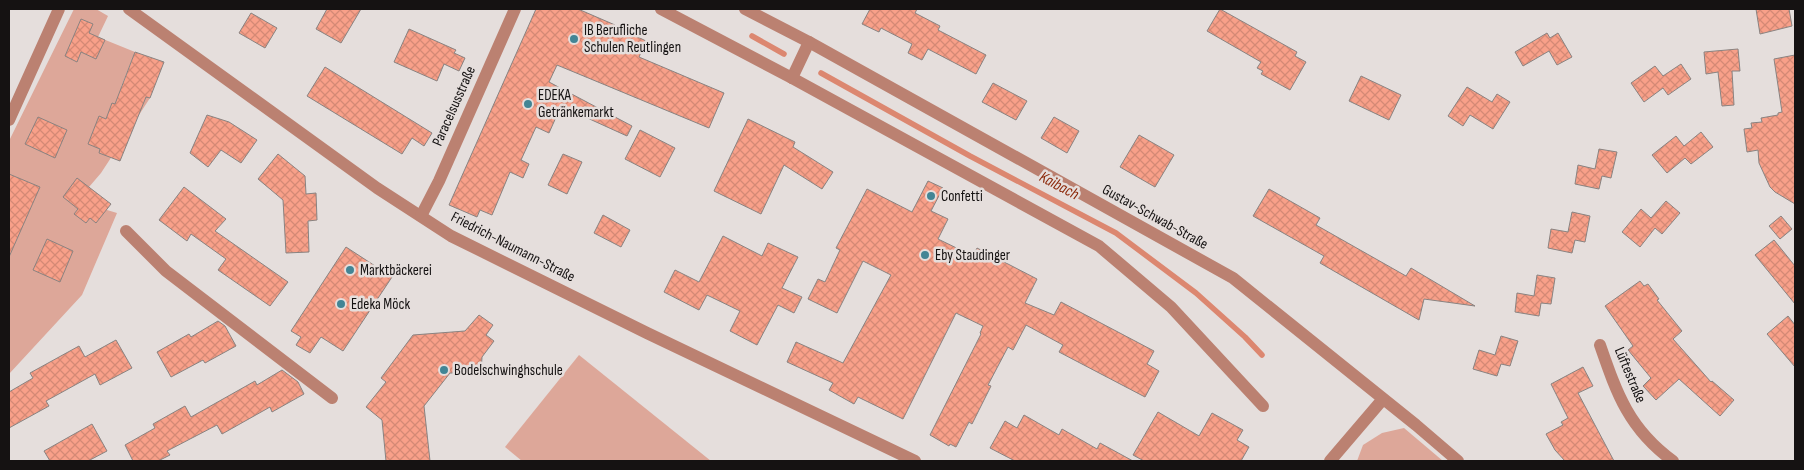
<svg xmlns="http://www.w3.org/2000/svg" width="1804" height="470" viewBox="0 0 1804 470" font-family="'Sofia Sans Condensed',sans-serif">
	<defs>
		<pattern id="building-cross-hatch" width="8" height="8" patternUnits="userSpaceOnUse" patternTransform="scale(1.25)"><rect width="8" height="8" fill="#f8a089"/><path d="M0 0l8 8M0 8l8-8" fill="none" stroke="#d48975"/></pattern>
	</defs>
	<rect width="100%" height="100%" fill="#e5dedc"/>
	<g fill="#dda799">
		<polygon points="74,9 96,9 108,16 98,37 135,52 121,87 150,98 101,173 89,187 107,210 117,213 82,295 9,374 9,141"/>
		<polygon points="579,355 711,461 522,461 505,447"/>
		<polygon points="1404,428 1443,461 1357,461 1363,445 1382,433"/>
	</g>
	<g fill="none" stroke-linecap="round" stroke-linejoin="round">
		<g stroke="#dc8770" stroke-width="5.5">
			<polyline points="752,36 784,54"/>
			<polyline points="821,73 970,156 1116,233 1196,293 1245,337 1262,355"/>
		</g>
	</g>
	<g fill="url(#building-cross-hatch)" stroke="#898381">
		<polygon points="327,9 361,9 341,43 316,29"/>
		<polygon points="536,9 578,9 615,25 615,26 646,41 639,57 724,93 709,128 557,65 549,82 632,126 627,136 561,106 549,133 536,127 521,160 529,164 523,178 510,172 492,215 480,210 477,217 449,205"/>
		<polygon points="870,9 917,9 915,13 940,26 938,30 986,55 976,74 928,49 922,60 908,53 912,44 881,28 879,32 862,24"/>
		<polygon points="1220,9 1297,52 1295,56 1306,62 1290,90 1261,74 1263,71 1257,68 1261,62 1207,31"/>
		<polygon points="1756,9 1789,9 1792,26 1760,34"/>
		<polygon points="251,13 277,28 265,48 239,33"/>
		<polygon points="81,19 93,24 89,33 105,40 96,59 81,52 77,62 65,56"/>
		<polygon points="409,29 456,50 454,53 465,58 459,71 444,64 437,81 394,62"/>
		<polygon points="1547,33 1550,38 1558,33 1572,57 1557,65 1549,51 1523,66 1515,52"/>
		<polygon points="1738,49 1740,71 1732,71 1734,105 1722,106 1718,72 1706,74 1704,52"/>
		<polygon points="135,52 164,62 150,98 146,97 120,161 99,153 100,149 88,144 99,116 106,119 112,103 115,104"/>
		<polygon points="1795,55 1795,204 1775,192 1770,187 1759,163 1758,150 1747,152 1744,129 1752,128 1751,123 1762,122 1761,118 1778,115 1778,113 1782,112 1774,59"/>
		<polygon points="1681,64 1691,79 1668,95 1663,88 1644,102 1631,83 1655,66 1663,76"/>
		<polygon points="325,67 432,133 424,146 412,138 402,154 307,96"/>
		<polygon points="1361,76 1401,95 1389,120 1349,101"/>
		<polygon points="993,83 1027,101 1016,120 982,102"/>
		<polygon points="1467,87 1492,102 1497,94 1510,102 1493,129 1470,115 1463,126 1448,116"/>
		<polygon points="207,115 229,122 257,140 241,163 221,150 208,167 190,153"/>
		<polygon points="38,117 67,130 55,158 25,144"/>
		<polygon points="1054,117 1079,131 1067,153 1041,138"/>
		<polygon points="748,119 795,142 793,147 833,172 822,189 784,165 761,214 714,191"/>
		<polygon points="640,130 675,148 660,177 625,159"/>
		<polygon points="1701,132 1713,147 1691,164 1685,158 1667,173 1652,155 1676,136 1684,146"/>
		<polygon points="1139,135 1174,155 1155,187 1120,167"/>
		<polygon points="1599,149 1617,152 1611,178 1602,176 1599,189 1575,184 1578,165 1595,169"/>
		<polygon points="278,154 305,176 306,194 316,193 317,220 308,221 309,252 286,253 283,200 258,179"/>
		<polygon points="563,154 582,162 567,194 548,185"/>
		<polygon points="9,174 40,187 9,257"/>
		<polygon points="77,178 111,204 96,223 90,218 86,223 74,214 78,209 63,197"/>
		<polygon points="928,181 943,188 931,211 948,219 938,239 973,256 977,248 1037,279 1025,303 1054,315 1061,302 1154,351 1147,364 1159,371 1145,397 1059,352 1063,345 1026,325 1013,350 1008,347 988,385 991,386 972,424 969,422 956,447 950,444 949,446 930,435 981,334 980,333 983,326 956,313 903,419 858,397 854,404 829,390 833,383 787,362 796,342 843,363 891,275 863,261 837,313 808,299 818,279 825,282 840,250 836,248 867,189 912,212"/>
		<polygon points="184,187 226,219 215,231 288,282 270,306 218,270 226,259 191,234 187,241 159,220"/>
		<polygon points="1269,189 1320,218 1316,225 1406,276 1411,268 1475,306 1424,299 1419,320 1320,263 1324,256 1253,216"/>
		<polygon points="1666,201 1680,213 1662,234 1655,228 1640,247 1622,232 1641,209 1651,218"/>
		<polygon points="1572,212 1590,216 1585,242 1575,240 1572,253 1548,248 1551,229 1568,232"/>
		<polygon points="603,215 630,230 621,247 594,233"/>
		<polygon points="1781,216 1792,229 1780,239 1769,226"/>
		<polygon points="723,236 762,256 768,243 798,257 782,288 802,297 794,313 778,305 757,345 730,331 740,311 707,295 699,310 664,292 675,270 699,282"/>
		<polygon points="47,239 73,251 60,282 33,270"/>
		<polygon points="1774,240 1795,266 1795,304 1755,255"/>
		<polygon points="346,247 392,277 343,351 321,337 310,353 296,345 301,337 291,331"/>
		<polygon points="1537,275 1555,278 1551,304 1541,303 1539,316 1515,312 1517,293 1534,296"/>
		<polygon points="1640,281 1644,286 1648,284 1659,299 1657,300 1682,331 1673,339 1711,382 1712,381 1734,400 1720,416 1679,379 1656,400 1643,386 1651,378 1628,350 1633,346 1605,306"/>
		<polygon points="479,315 493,325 486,335 494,341 482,357 481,373 450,373 424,406 430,461 386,461 382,420 366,407 386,382 381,378 413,335 465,331"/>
		<polygon points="1788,316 1795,325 1795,367 1767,334"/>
		<polygon points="218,321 225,326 236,346 205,363 203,360 171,377 157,352 189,334 191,337"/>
		<polygon points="1501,336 1518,341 1510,366 1501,364 1497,376 1473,369 1479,350 1495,355"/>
		<polygon points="116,340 132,368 100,385 95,374 46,401 49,406 9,428 9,392 33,378 30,373 79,346 85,357"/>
		<polygon points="1583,367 1593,386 1578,393 1614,461 1565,461 1555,450 1546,434 1563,425 1561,422 1568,418 1551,384"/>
		<polygon points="282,370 298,382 304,394 272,412 270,407 222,434 217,425 167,451 170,455 158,461 133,461 125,445 155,428 153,424 185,406 191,417 255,381 257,385"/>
		<polygon points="1158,412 1199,436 1212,413 1243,430 1237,440 1249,447 1241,461 1144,461 1133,455"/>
		<polygon points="1024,415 1059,435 1062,429 1097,449 1100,443 1133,461 1015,461 990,448 1005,421 1017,428"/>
		<polygon points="92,424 107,451 88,461 50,461 44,451"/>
	</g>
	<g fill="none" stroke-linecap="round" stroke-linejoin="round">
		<g stroke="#bb8171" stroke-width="12">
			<polyline points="129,9 377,188 451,236 647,333 915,461"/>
			<polyline points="661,9 792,78 1099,246 1171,307 1263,406"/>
			<polyline points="745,9 809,42 1233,278 1416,425 1458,461"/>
			<polyline points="792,78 809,42"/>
			<polyline points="9,120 59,9"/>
			<polyline points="421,216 439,181 515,9"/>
			<polyline points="126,231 166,271 332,398"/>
			<path d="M1600,345C1617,394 1629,429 1673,461"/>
			<polyline points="1330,461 1383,399"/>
		</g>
	</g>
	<g fill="#428595" stroke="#e5dedc" stroke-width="2">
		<circle cx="574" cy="39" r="5"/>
		<circle cx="528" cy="104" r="5"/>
		<circle cx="931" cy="196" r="5"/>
		<circle cx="925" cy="255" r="5"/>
		<circle cx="350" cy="270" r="5"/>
		<circle cx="341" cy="304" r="5"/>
		<circle cx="444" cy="370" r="5"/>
	</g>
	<g text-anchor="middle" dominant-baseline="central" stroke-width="5" stroke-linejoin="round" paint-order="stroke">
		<g font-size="15" fill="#151212" stroke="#e5dedc" text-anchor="start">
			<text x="584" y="30">IB Berufliche<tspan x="584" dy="17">Schulen Reutlingen</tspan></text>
			<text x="538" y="95">EDEKA<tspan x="538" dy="17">Getränkemarkt</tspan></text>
			<text x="941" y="196">Confetti</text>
			<text x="935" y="255">Eby Staudinger</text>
			<text x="360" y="270">Marktbäckerei</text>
			<text x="351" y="304">Edeka Möck</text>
			<text x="454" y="370">Bodelschwinghschule</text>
		</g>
		<g font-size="15" fill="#151212" stroke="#e5dedc">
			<text transform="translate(454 106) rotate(-66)">Paracelsusstraße</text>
			<text transform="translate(1155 217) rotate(29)">Gustav-Schwab-Straße</text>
			<text transform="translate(513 247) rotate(27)">Friedrich-Naumann-Straße</text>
			<text transform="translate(1630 375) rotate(67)">Lüftestraße</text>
		</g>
		<g font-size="16" font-style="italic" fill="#8c2809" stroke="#e5dedc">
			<text transform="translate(1059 186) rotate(28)">Kaibach</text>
		</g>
	</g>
	<rect width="1804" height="470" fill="none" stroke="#151212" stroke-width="20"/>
</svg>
